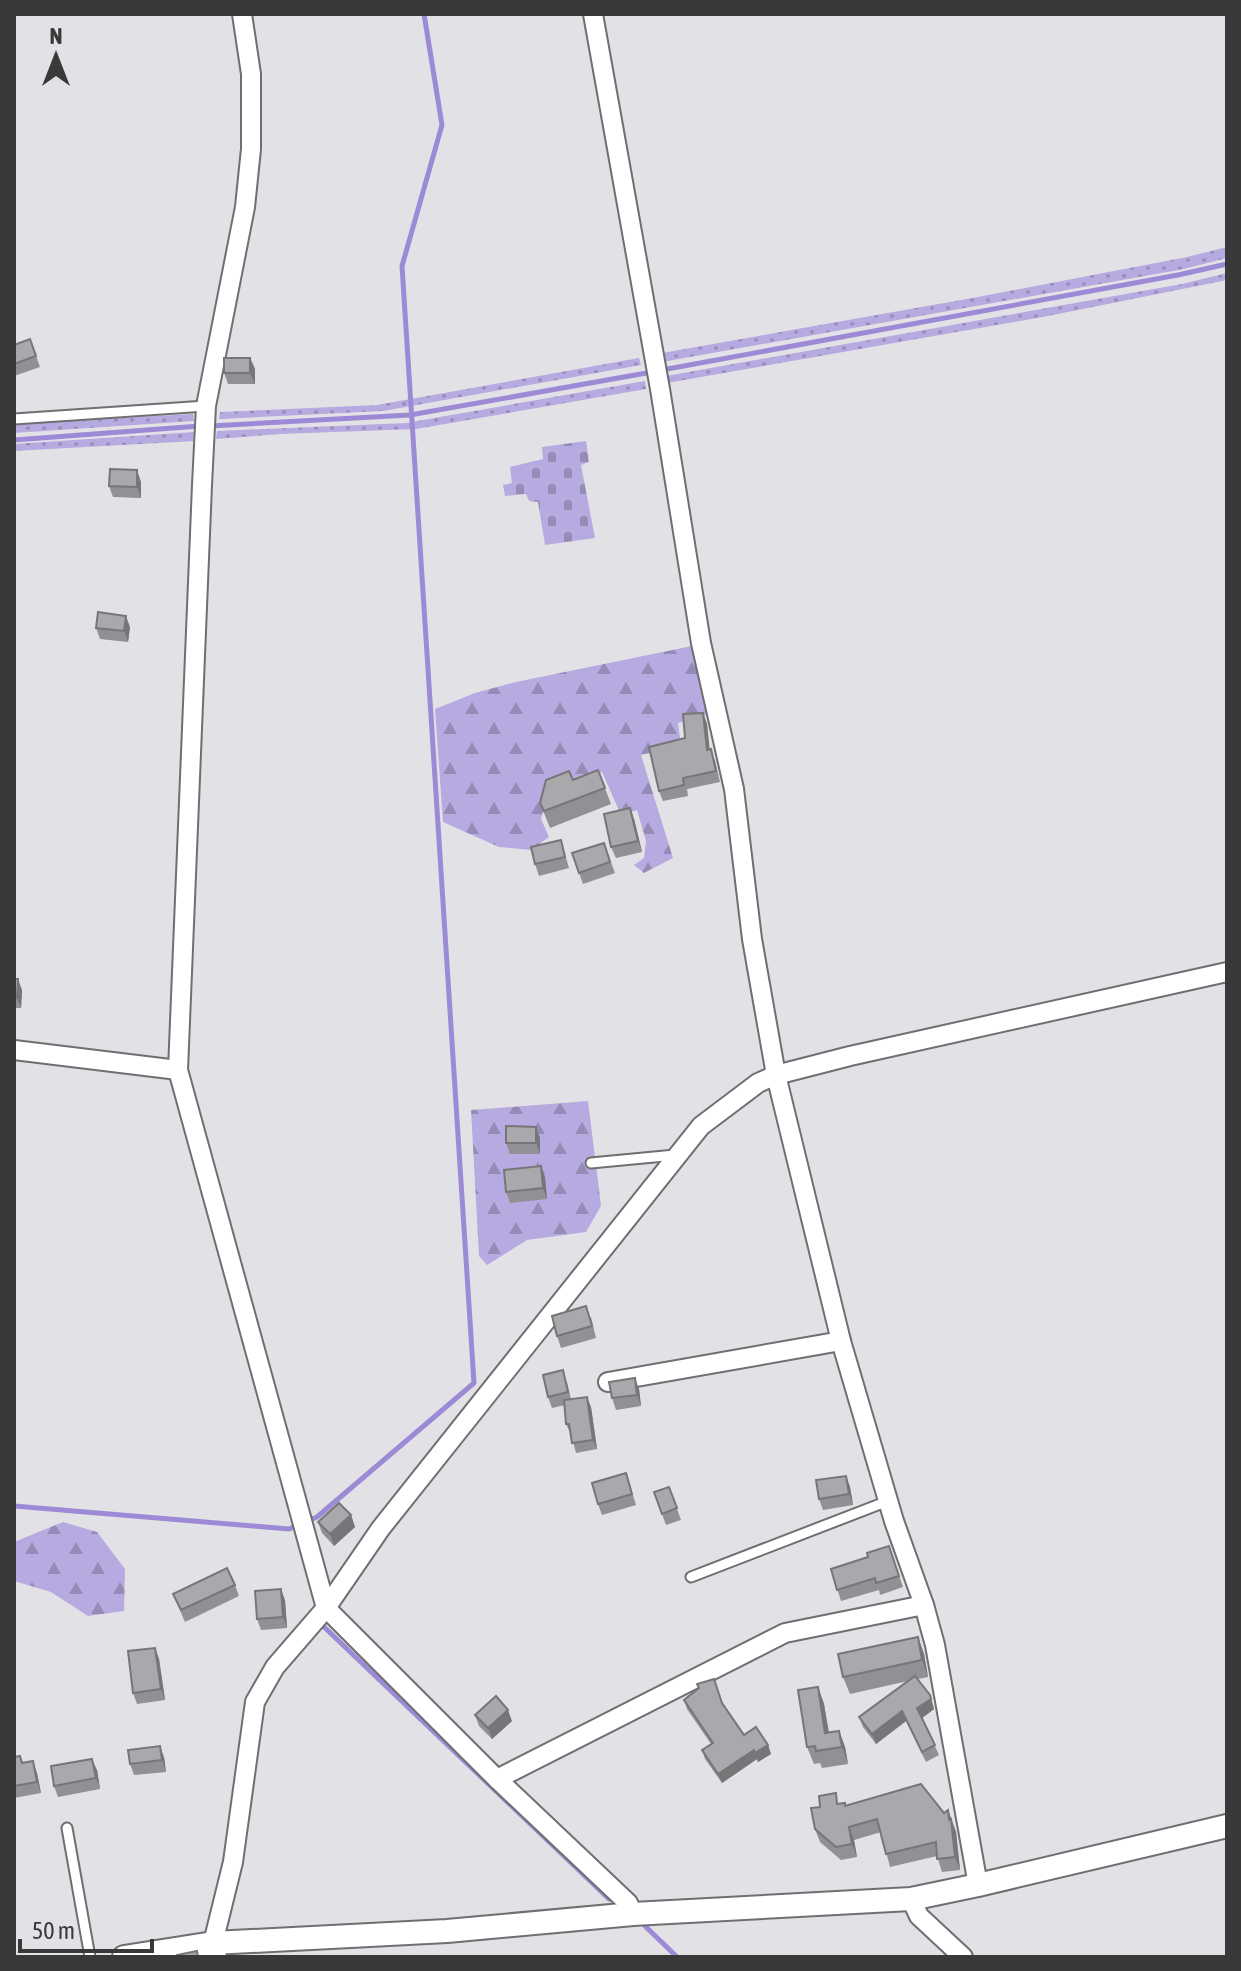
<svg xmlns="http://www.w3.org/2000/svg" width="1241" height="1971" viewBox="0 0 1241 1971" font-family="'Asap Condensed',sans-serif">
	<defs>
		<pattern id="grass-dots" width="8" height="8" patternUnits="userSpaceOnUse" patternTransform="scale(2)"><rect width="8" height="8" fill="#b6aae0"/><path d="M2 2h.1M6 6h.1" fill="none" stroke="#958bb7" stroke-width="1.8" stroke-linecap="round"/></pattern>
		<pattern id="forest-firs" width="22" height="20" patternUnits="userSpaceOnUse" patternTransform="scale(2)"><rect width="22" height="20" fill="#b6aae0"/><path d="M5 1l3.5 6h-7zM16 11l3.5 6h-7z" fill="#958bb7"/></pattern>
		<pattern id="cemetery-stones" width="16" height="16" patternUnits="userSpaceOnUse" patternTransform="scale(2)"><rect width="16" height="16" fill="#b6aae0"/><path d="M2 7V4a2 2 0 0 1 4 0v3zM10 15v-3a2 2 0 0 1 4 0v3z" fill="#958bb7"/></pattern>
	</defs>
	<rect width="100%" height="100%" fill="#e2e2e6"/>
	<g fill="url(#grass-dots)">
		<polygon points="1227,247 1227,258 1184,269 662,362 662,353 978,297 1187,257"/>
		<polygon points="1227,273 1227,280 1048,316 667,383 666,376 1182,284"/>
		<polygon points="639,358 641,365 383,411 219,419 220,412 377,405"/>
		<polygon points="645,381 646,389 416,429 280,434 216,439 217,431 406,423"/>
		<polygon points="193,414 194,421 14,433 14,424"/>
		<polygon points="194,432 195,441 14,451 14,444"/>
	</g>
	<g fill="url(#forest-firs)">
		<polygon points="692,646 709,714 678,723 681,746 641,755 673,858 644,873 634,865 644,858 646,841 637,810 621,815 602,772 553,789 547,797 541,819 549,837 531,850 499,847 443,822 435,709 475,693 516,682"/>
		<polygon points="588,1101 601,1206 586,1232 527,1240 487,1265 479,1256 471,1110"/>
		<polygon points="63,1522 97,1532 125,1569 124,1611 88,1616 51,1592 14,1581 14,1542"/>
	</g>
	<polygon fill="url(#cemetery-stones)" points="586,441 589,462 581,465 595,538 545,545 538,502 529,501 526,494 505,496 503,485 512,483 510,467 543,459 542,447"/>
	<g fill="none" stroke-linecap="round" stroke-linejoin="round">
		<g stroke="#9d8ad6" stroke-width="5">
			<polyline points="662,370 1178,275 1227,264"/>
			<polyline points="210,426 410,415 652,372"/>
			<polyline points="14,440 200,426"/>
			<polyline points="14,1506 289,1529 317,1517 474,1383 402,266 442,125 424,14"/>
			<polyline points="322,1625 609,1899"/>
			<polyline points="645,1926 677,1957"/>
		</g>
		<defs>
			<g id="service">
				<polyline points="14,419 206,406"/>
				<polyline points="591,1163 675,1155"/>
				<polyline points="691,1577 888,1501"/>
				<polyline points="67,1828 90,1957"/>
			</g>
			<g id="minor">
				<polyline points="242,14 251,74 251,149 245,207 206,406 202,485 178,1070 326,1608 497,1779 628,1903 633,1914"/>
				<polyline points="593,14 660,389 701,643 734,789 752,939 776,1075 841,1341 894,1521 924,1605 935,1645 978,1885"/>
				<polyline points="14,1050 178,1070"/>
				<polyline points="608,1382 841,1341"/>
				<polyline points="497,1779 785,1633 924,1605"/>
				<polyline points="911,1899 919,1916 963,1957"/>
				<polyline points="217,1957 213,1943 233,1862 255,1702 275,1667 326,1608 381,1528 701,1126 758,1083 776,1075 850,1056 1227,972"/>
			</g>
			<polyline id="tertiary" points="124,1957 213,1943 447,1931 633,1914 911,1899 978,1885 1227,1826"/>
		</defs>
		<use href="#service" stroke="#6f6f72" stroke-width="13"/>
		<use href="#minor" stroke="#6f6f72" stroke-width="22"/>
		<use href="#tertiary" stroke="#6f6f72" stroke-width="26"/>
		<use href="#service" stroke="#fff" stroke-width="9"/>
		<use href="#minor" stroke="#fff" stroke-width="18"/>
		<use href="#tertiary" stroke="#fff" stroke-width="22"/>
	</g>
	<g fill="#919094">
		<polygon points="30,339 40,367 14,376 14,345"/>
		<polygon points="250,358 255,369 255,384 228,384 224,373"/>
		<polygon points="141,482 141,498 113,497 109,486"/>
		<polygon points="130,627 128,642 100,639 96,628"/>
		<polygon points="703,713 707,724 709,750 715,760 720,782 687,789 688,796 663,801 659,791 685,738"/>
		<polygon points="598,770 611,804 550,828 540,803 573,780"/>
		<polygon points="634,819 642,852 616,858 611,847"/>
		<polygon points="561,840 569,868 539,876 535,864"/>
		<polygon points="604,843 615,873 583,884 572,853"/>
		<polygon points="14,979 22,990 21,1008 14,1008"/>
		<polygon points="536,1127 540,1138 540,1154 510,1154 506,1143"/>
		<polygon points="541,1166 545,1177 547,1199 510,1203 506,1192"/>
		<polygon points="591,1317 596,1338 561,1348 557,1336"/>
		<polygon points="567,1382 571,1399 591,1407 597,1449 576,1453 571,1434 566,1424 565,1405 552,1408 548,1397"/>
		<polygon points="639,1389 641,1406 616,1410 612,1398"/>
		<polygon points="626,1473 636,1505 602,1515 598,1504"/>
		<polygon points="846,1476 850,1487 853,1505 823,1510 819,1499"/>
		<polygon points="669,1487 681,1520 666,1525 654,1492"/>
		<polygon points="351,1515 355,1527 334,1546 322,1533 318,1522"/>
		<polygon points="889,1546 903,1587 880,1595 879,1590 841,1601 831,1569 868,1557"/>
		<polygon points="235,1585 239,1596 185,1622 173,1594"/>
		<polygon points="285,1600 287,1628 261,1630 257,1619"/>
		<polygon points="918,1637 924,1654 928,1677 918,1679 930,1695 934,1709 922,1718 939,1755 926,1762 906,1721 876,1744 863,1727 859,1717 908,1681 850,1694 843,1677"/>
		<polygon points="155,1648 159,1659 165,1700 137,1704 133,1693"/>
		<polygon points="818,1687 824,1704 829,1732 839,1731 845,1747 848,1764 822,1768 820,1763 814,1764 807,1747"/>
		<polygon points="684,1700 722,1704 744,1735 768,1745 771,1754 758,1762 757,1759 722,1783 705,1759 702,1750 711,1744 687,1709"/>
		<polygon points="475,1715 512,1721 492,1739 479,1726"/>
		<polygon points="20,1756 23,1763 37,1773 41,1793 14,1798 14,1757"/>
		<polygon points="164,1757 166,1772 134,1775 130,1764"/>
		<polygon points="97,1770 100,1789 58,1797 54,1786"/>
		<polygon points="840,1804 846,1806 944,1813 948,1810 956,1832 960,1870 942,1872 937,1856 890,1867 881,1832 854,1840 857,1857 841,1860 820,1842 815,1829"/>
	</g>
	<g fill="#767678">
		<polygon points="250,358 255,369 255,384 250,373"/>
		<polygon points="137,470 141,482 141,498 137,487"/>
		<polygon points="126,616 130,627 128,642 124,631"/>
		<polygon points="703,713 707,724 711,761 707,750"/>
		<polygon points="630,808 634,819 642,852 638,841"/>
		<polygon points="18,979 22,990 21,1008 17,998"/>
		<polygon points="536,1127 540,1138 540,1154 536,1143"/>
		<polygon points="541,1166 545,1177 547,1199 543,1188"/>
		<polygon points="635,1378 639,1389 641,1406 637,1395"/>
		<polygon points="587,1397 591,1407 597,1449 593,1440"/>
		<polygon points="846,1476 850,1487 853,1505 849,1494"/>
		<polygon points="351,1515 355,1527 334,1546 330,1534"/>
		<polygon points="281,1589 285,1600 287,1628 283,1617"/>
		<polygon points="918,1637 924,1654 928,1677 922,1660"/>
		<polygon points="155,1648 159,1659 165,1700 161,1689"/>
		<polygon points="818,1687 824,1704 831,1749 825,1733"/>
		<polygon points="930,1695 934,1709 921,1719 917,1708"/>
		<polygon points="508,1710 512,1721 492,1739 488,1728"/>
		<polygon points="902,1711 906,1721 876,1744 872,1734"/>
		<polygon points="839,1731 845,1747 848,1764 842,1747"/>
		<polygon points="768,1745 771,1754 758,1762 755,1753"/>
		<polygon points="160,1746 164,1757 166,1772 162,1760"/>
		<polygon points="754,1750 757,1759 722,1783 718,1774"/>
		<polygon points="92,1759 97,1770 100,1789 96,1778"/>
		<polygon points="33,1761 37,1773 41,1793 37,1782"/>
		<polygon points="948,1810 956,1832 960,1870 955,1857"/>
		<polygon points="849,1827 854,1840 857,1857 852,1844"/>
	</g>
	<g fill="#a9a8ac" stroke="#767678" stroke-width="2">
		<polygon points="30,339 36,356 14,364 14,345"/>
		<rect x="224" y="358" width="26" height="15"/>
		<polygon points="110,469 137,470 137,487 109,486"/>
		<polygon points="98,612 126,616 124,631 96,628"/>
		<polygon points="703,713 707,750 711,749 716,771 683,778 684,785 659,791 649,747 685,738 683,714"/>
		<polygon points="598,770 605,788 544,811 540,803 546,780 569,771 573,780"/>
		<polygon points="630,808 638,841 611,847 604,814"/>
		<polygon points="561,840 565,857 535,864 531,847"/>
		<polygon points="604,843 610,862 579,873 572,853"/>
		<polygon points="14,979 18,979 17,998 14,998"/>
		<polygon points="506,1126 536,1127 536,1143 506,1143"/>
		<polygon points="541,1166 543,1188 506,1192 504,1170"/>
		<polygon points="586,1306 592,1326 557,1336 552,1316"/>
		<polygon points="563,1370 568,1392 548,1397 543,1375"/>
		<polygon points="635,1378 637,1395 612,1398 609,1382"/>
		<polygon points="587,1397 593,1440 572,1443 569,1424 566,1424 564,1400"/>
		<polygon points="626,1473 632,1494 598,1504 592,1483"/>
		<polygon points="846,1476 849,1494 819,1499 816,1480"/>
		<polygon points="669,1487 677,1508 662,1514 654,1492"/>
		<polygon points="339,1503 351,1515 330,1534 318,1522"/>
		<polygon points="889,1546 899,1576 876,1583 875,1578 837,1590 831,1569 868,1557 867,1553"/>
		<polygon points="227,1568 235,1585 181,1610 173,1594"/>
		<polygon points="281,1589 283,1617 257,1619 255,1591"/>
		<polygon points="918,1637 922,1660 843,1677 838,1654"/>
		<polygon points="155,1648 161,1689 133,1693 128,1651"/>
		<polygon points="915,1676 930,1695 931,1699 917,1708 935,1745 922,1752 902,1711 872,1734 859,1717"/>
		<polygon points="714,1679 722,1703 744,1735 756,1727 768,1745 755,1753 754,1750 718,1774 702,1750 713,1743 684,1700 699,1688 697,1684"/>
		<polygon points="818,1687 825,1733 839,1731 842,1747 816,1751 815,1746 807,1747 798,1690"/>
		<polygon points="496,1696 508,1710 488,1728 475,1715"/>
		<polygon points="160,1746 162,1760 130,1764 128,1750"/>
		<polygon points="20,1756 22,1763 33,1761 37,1782 14,1786 14,1757"/>
		<polygon points="92,1759 96,1778 54,1786 51,1766"/>
		<polygon points="921,1784 944,1813 948,1810 949,1820 951,1819 955,1857 937,1859 936,1842 886,1854 877,1819 849,1827 852,1844 836,1847 815,1829 811,1808 820,1807 819,1796 836,1793 837,1804 845,1803 845,1806"/>
		<polygon points="197,1951 198,1957 177,1957 177,1955"/>
	</g>
	<rect width="1241" height="1971" fill="none" stroke="#39393a" stroke-width="32"/>
	<g transform="translate(56 56)" stroke="#e2e2e6" stroke-width="6" paint-order="stroke">
	<path d="M0-6L14 30L0 20L-14 30Z" fill="#39393a"/>
	<text y="-12" font-size="22" font-weight="bold" text-anchor="middle" fill="#39393a">N</text>
	</g>
	<path d="M20 1939v12h132v-12" fill="none" stroke="#39393a" stroke-width="4"/>
	<text x="32" y="1939" font-size="24" fill="#39393a" stroke="#e2e2e6" stroke-width="6" paint-order="stroke">50 m</text>
</svg>
